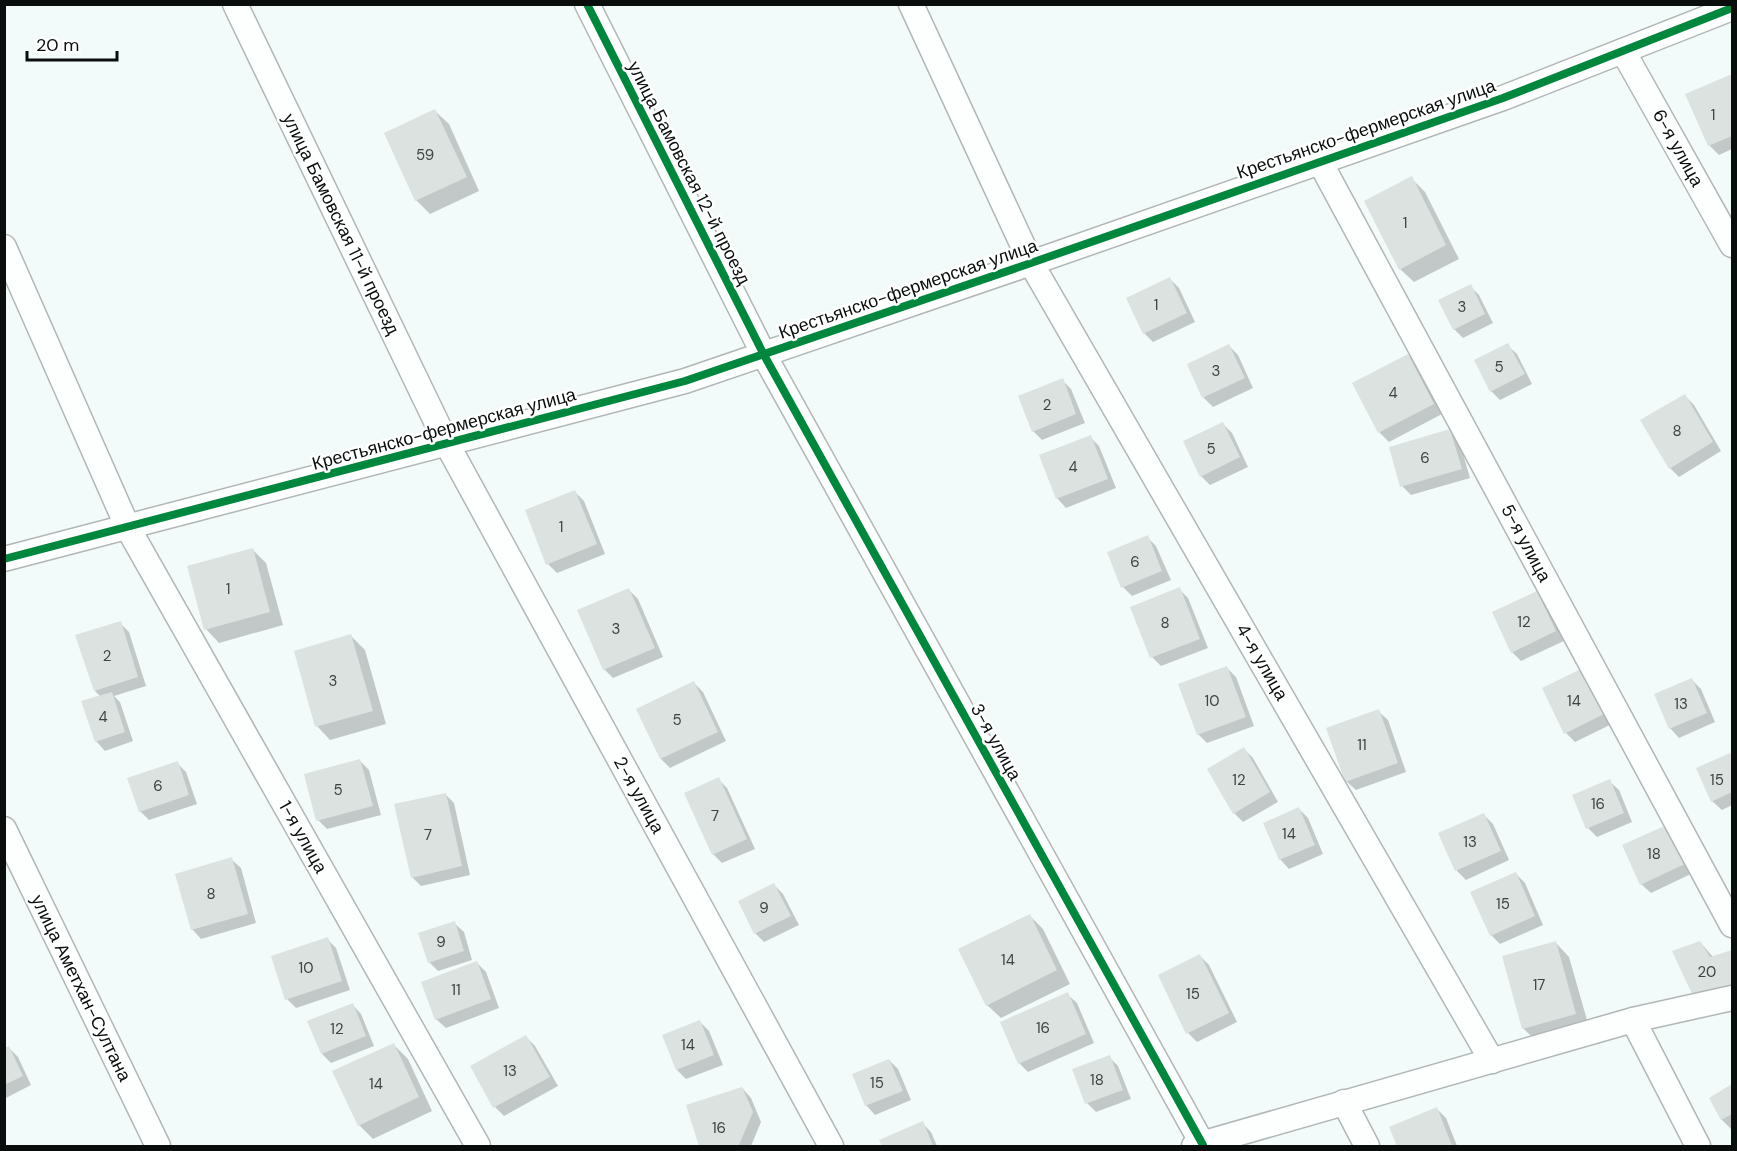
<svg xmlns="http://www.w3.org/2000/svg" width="1737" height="1151" viewBox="0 0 1737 1151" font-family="'DM Sans',sans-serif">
	<rect width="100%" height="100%" fill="#f2fbf9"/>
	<g fill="#0003">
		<polygon points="1732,75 1732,149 1719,155 1710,146 1687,95"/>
		<polygon points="435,111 449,124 479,191 430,214 416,200"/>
		<polygon points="1411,178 1425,192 1459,259 1414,282 1400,269"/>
		<polygon points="1169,278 1179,288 1195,322 1153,342 1144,333"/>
		<polygon points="1470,286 1479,295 1493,323 1463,338 1454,329"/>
		<polygon points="1507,345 1517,354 1532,384 1500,400 1491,391"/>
		<polygon points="1229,346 1238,355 1253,388 1213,407 1204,398 1189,365"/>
		<polygon points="1408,355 1417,365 1442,414 1389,442 1380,433 1354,383"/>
		<polygon points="1062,380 1071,389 1085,423 1042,440 1033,431"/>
		<polygon points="1685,396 1694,405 1721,451 1679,477 1670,468"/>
		<polygon points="1223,424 1232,433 1248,467 1210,485 1201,476"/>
		<polygon points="1450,431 1459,440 1470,478 1411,495 1402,486"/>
		<polygon points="1090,437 1099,446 1116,488 1066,508 1057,498"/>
		<polygon points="575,492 584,501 605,554 557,573 548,564"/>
		<polygon points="1147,537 1156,546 1171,580 1132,596 1123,587 1109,553"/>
		<polygon points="252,549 266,563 283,625 219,643 206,629"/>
		<polygon points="1179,589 1188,598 1208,648 1161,666 1152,657"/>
		<polygon points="629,590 638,599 663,657 613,678 604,669"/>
		<polygon points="1537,593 1546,602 1564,641 1521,661 1512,652"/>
		<polygon points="120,623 129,632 146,686 114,696 120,702 133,741 105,751 96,741 101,697 95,691"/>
		<polygon points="351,636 365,650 386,724 330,740 317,726"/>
		<polygon points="1227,668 1236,677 1254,726 1207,743 1198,734"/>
		<polygon points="1583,669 1614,723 1575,742 1566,733"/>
		<polygon points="1692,680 1701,689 1715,722 1679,738 1670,728"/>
		<polygon points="694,683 703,692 726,741 670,768 661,759 638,709"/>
		<polygon points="1378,711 1388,720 1406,772 1356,790 1346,781"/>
		<polygon points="1244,749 1253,758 1278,802 1243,822 1234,813"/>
		<polygon points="1730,754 1732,757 1732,805 1722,810 1712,801 1698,769"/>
		<polygon points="360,761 369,770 381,815 327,829 318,820"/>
		<polygon points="177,763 186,772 197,804 149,820 140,811"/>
		<polygon points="718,779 727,788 755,849 722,863 713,854"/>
		<polygon points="1609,781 1619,790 1632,822 1597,837 1588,828"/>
		<polygon points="445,794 454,803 470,875 421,886 412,877"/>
		<polygon points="1299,809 1308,818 1323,854 1289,869 1280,859"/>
		<polygon points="1484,815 1493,824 1509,860 1466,880 1457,871 1440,834"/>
		<polygon points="1668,826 1695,872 1651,893 1641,884"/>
		<polygon points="231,859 241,868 256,923 201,939 192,929"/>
		<polygon points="1516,874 1525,883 1543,925 1500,944 1491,935"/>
		<polygon points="774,885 783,894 799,925 764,942 755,933"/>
		<polygon points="1030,916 1043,929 1070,984 1001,1018 987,1005"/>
		<polygon points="454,923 464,932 472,960 438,971 429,962"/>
		<polygon points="327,939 336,948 350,990 296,1008 287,999"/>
		<polygon points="1700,942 1713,957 1732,951 1732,998"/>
		<polygon points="1556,943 1569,957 1589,1027 1537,1042 1523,1028"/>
		<polygon points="1200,956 1209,965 1237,1022 1197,1042 1188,1033"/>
		<polygon points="477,963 486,972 499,1008 446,1028 436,1019"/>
		<polygon points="1067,994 1077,1003 1094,1043 1028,1072 1019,1063"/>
		<polygon points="352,1004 361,1014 374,1046 331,1063 322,1054"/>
		<polygon points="700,1022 709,1031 723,1065 686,1079 677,1070"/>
		<polygon points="526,1037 535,1046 558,1086 504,1116 495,1107 472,1067"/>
		<polygon points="394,1045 408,1059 432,1111 373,1139 359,1125"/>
		<polygon points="9,1048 18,1057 31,1085 4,1099 4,1050"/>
		<polygon points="1109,1057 1118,1066 1131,1099 1096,1112 1087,1103"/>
		<polygon points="889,1060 898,1069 911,1100 875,1115 866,1105"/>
		<polygon points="1732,1086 1732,1128 1731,1129 1722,1120 1711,1099"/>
		<polygon points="742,1088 751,1098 761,1122 751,1146 700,1146 687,1106"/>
		<polygon points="1437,1109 1446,1118 1457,1146 1398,1146 1391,1127"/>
		<polygon points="922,1123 931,1132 937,1146 883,1146 881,1140"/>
	</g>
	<g fill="#dbe2e0">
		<polygon points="1732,74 1732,136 1708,146 1685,94"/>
		<polygon points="435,109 467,177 415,201 384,133"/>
		<polygon points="1412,176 1446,245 1399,270 1364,201"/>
		<polygon points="1170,277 1187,313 1143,334 1126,298"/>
		<polygon points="1471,284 1485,314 1453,330 1438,300"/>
		<polygon points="1508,343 1525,374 1490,392 1474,360"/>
		<polygon points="1229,344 1245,378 1202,398 1187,364"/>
		<polygon points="1408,354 1434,404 1378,433 1352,383"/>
		<polygon points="1063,378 1076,414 1032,432 1018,396"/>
		<polygon points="1685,394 1713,442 1669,469 1640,420"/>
		<polygon points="1223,422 1240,457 1200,477 1183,441"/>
		<polygon points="1450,429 1462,469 1400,487 1389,447"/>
		<polygon points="1091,435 1108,479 1056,499 1039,455"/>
		<polygon points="575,490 597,544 546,565 525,510"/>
		<polygon points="1148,535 1162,571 1121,588 1107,552"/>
		<polygon points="253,548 270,612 204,630 187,566"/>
		<polygon points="1180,587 1200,639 1150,658 1130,607"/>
		<polygon points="629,588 655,648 603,670 577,610"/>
		<polygon points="1537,591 1556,631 1511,653 1492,612"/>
		<polygon points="121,621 138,677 94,691 75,635"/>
		<polygon points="351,634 373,711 315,727 294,651"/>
		<polygon points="1227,666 1246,717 1197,735 1178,684"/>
		<polygon points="1583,668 1606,713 1564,734 1542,688"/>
		<polygon points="1692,678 1707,713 1669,729 1654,694"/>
		<polygon points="694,681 718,732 660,759 636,709"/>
		<polygon points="112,692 125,732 95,742 81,701"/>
		<polygon points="1379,709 1398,763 1345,782 1326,728"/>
		<polygon points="1244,747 1270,792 1233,814 1207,769"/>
		<polygon points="1730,753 1732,758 1732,792 1711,802 1696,768"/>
		<polygon points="360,759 373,806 316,821 304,774"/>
		<polygon points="178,761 189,795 139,812 127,778"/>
		<polygon points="719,777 747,839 712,855 684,793"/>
		<polygon points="1610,779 1624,813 1586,829 1572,795"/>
		<polygon points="446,793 462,866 411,878 394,804"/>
		<polygon points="1299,807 1315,845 1279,860 1263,823"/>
		<polygon points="1484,813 1501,851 1455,871 1438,833"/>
		<polygon points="1669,824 1687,863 1640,885 1622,845"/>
		<polygon points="232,857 248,914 191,930 175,874"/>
		<polygon points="1516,872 1535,916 1490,936 1470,892"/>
		<polygon points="774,883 791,916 754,934 738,901"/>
		<polygon points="1030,914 1057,970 986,1006 958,949"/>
		<polygon points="455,921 464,951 428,963 418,933"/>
		<polygon points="328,937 342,981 285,1000 271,956"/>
		<polygon points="1556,941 1576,1014 1522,1029 1502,956"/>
		<polygon points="1700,941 1710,957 1732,950 1732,988 1693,996 1672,951"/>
		<polygon points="1200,954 1229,1013 1186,1034 1158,975"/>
		<polygon points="477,961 491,999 435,1020 421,982"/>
		<polygon points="1068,992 1086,1034 1018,1064 1000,1022"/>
		<polygon points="353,1003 366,1036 321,1054 307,1021"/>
		<polygon points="700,1020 714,1055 676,1070 662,1035"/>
		<polygon points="526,1035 550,1077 493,1108 470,1066"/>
		<polygon points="394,1043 419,1097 358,1126 332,1071"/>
		<polygon points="9,1046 23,1076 4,1085 4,1048"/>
		<polygon points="1110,1055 1123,1090 1085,1104 1072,1069"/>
		<polygon points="889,1059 903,1091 865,1106 852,1074"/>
		<polygon points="1732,1084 1732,1114 1721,1120 1709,1098"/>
		<polygon points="742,1087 753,1112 739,1145 699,1146 686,1105"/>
		<polygon points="1437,1107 1452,1146 1397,1146 1389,1127"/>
		<polygon points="923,1121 933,1146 882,1146 879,1140"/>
	</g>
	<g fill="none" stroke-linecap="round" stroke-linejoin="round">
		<defs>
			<g id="street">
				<polyline points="235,4 447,444 831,1146"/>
				<polyline points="587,4 764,355 1203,1145"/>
				<polyline points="911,4 1031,263 1492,1061"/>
				<polyline points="1623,51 1732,245"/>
				<polyline points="1320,162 1732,925"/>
				<polyline points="4,247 128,528 478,1146"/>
				<polyline points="4,559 685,381 1031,263 1503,98 1732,8"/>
				<polyline points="4,829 158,1146"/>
				<polyline points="1633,1020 1698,1146"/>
				<polyline points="1344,1102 1367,1146"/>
				<polyline points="1194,1146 1633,1020 1732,998"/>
			</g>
		</defs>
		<use href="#street" stroke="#b1b7b6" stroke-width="27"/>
		<use href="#street" stroke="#fdfefe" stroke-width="24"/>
		<defs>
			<g id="cycleway">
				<polyline points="587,4 764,355 1203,1145"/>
				<polyline points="4,559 685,381 1031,263 1503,98 1732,8"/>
			</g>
		</defs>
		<use href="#cycleway" stroke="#fff" stroke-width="11"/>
		<use href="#cycleway" stroke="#00873e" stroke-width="8"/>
	</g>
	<g text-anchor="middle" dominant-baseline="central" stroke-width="5" stroke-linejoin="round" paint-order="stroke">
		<g font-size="15" fill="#3e4342">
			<text x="1713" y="115">1</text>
			<text x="425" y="155">59</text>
			<text x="1405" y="223">1</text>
			<text x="1156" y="305">1</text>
			<text x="1462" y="307">3</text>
			<text x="1499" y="367">5</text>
			<text x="1216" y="371">3</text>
			<text x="1393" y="393">4</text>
			<text x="1047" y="405">2</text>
			<text x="1677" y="431">8</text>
			<text x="1211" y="449">5</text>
			<text x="1425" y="458">6</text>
			<text x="1073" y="467">4</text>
			<text x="561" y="527">1</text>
			<text x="1135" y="562">6</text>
			<text x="228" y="589">1</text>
			<text x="1524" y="622">12</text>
			<text x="1165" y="623">8</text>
			<text x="616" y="629">3</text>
			<text x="107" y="656">2</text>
			<text x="333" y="681">3</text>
			<text x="1212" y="701">10</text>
			<text x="1574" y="701">14</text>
			<text x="1681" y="704">13</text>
			<text x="103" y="717">4</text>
			<text x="677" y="720">5</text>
			<text x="1362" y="745">11</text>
			<text x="1239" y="780">12</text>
			<text x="1717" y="780">15</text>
			<text x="158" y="786">6</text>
			<text x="338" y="790">5</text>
			<text x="1598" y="804">16</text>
			<text x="715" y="816">7</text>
			<text x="1289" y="834">14</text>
			<text x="428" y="835">7</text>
			<text x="1470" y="842">13</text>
			<text x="1654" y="854">18</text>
			<text x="211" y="894">8</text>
			<text x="1503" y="904">15</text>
			<text x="764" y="908">9</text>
			<text x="441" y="942">9</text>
			<text x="1008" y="960">14</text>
			<text x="306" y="968">10</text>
			<text x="1707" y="972">20</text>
			<text x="1539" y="985">17</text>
			<text x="456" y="990">11</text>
			<text x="1193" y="994">15</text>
			<text x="1043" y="1028">16</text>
			<text x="337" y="1029">12</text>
			<text x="688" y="1045">14</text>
			<text x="510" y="1071">13</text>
			<text x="1097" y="1080">18</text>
			<text x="877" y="1083">15</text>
			<text x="376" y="1084">14</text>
			<text x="719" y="1128">16</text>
		</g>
		<g font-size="18" fill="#090e0d" stroke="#fff">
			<text transform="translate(1366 129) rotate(-19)">Крестьянско-фермерская улица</text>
			<text transform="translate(1678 148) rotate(61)">6-я улица</text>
			<text transform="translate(689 173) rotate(63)">улица Бамовская 12-й проезд</text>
			<text transform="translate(341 224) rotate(64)">улица Бамовская 11-й проезд</text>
			<text transform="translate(908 289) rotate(-19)">Крестьянско-фермерская улица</text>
			<text transform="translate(444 429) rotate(-15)">Крестьянско-фермерская улица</text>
			<text transform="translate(1526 543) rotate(62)">5-я улица</text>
			<text transform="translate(1262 662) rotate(60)">4-я улица</text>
			<text transform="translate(996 742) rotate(61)">3-я улица</text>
			<text transform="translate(639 795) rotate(61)">2-я улица</text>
			<text transform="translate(303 837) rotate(61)">1-я улица</text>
			<text transform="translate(81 988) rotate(64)">улица Аметхан-Султана</text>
		</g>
	</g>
	<rect width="1737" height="1151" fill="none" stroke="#090e0d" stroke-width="12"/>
	<path d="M27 51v9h90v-9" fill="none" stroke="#090e0d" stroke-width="3"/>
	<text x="36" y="51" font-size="18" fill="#090e0d" stroke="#ffffff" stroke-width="4.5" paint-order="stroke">20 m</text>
</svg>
